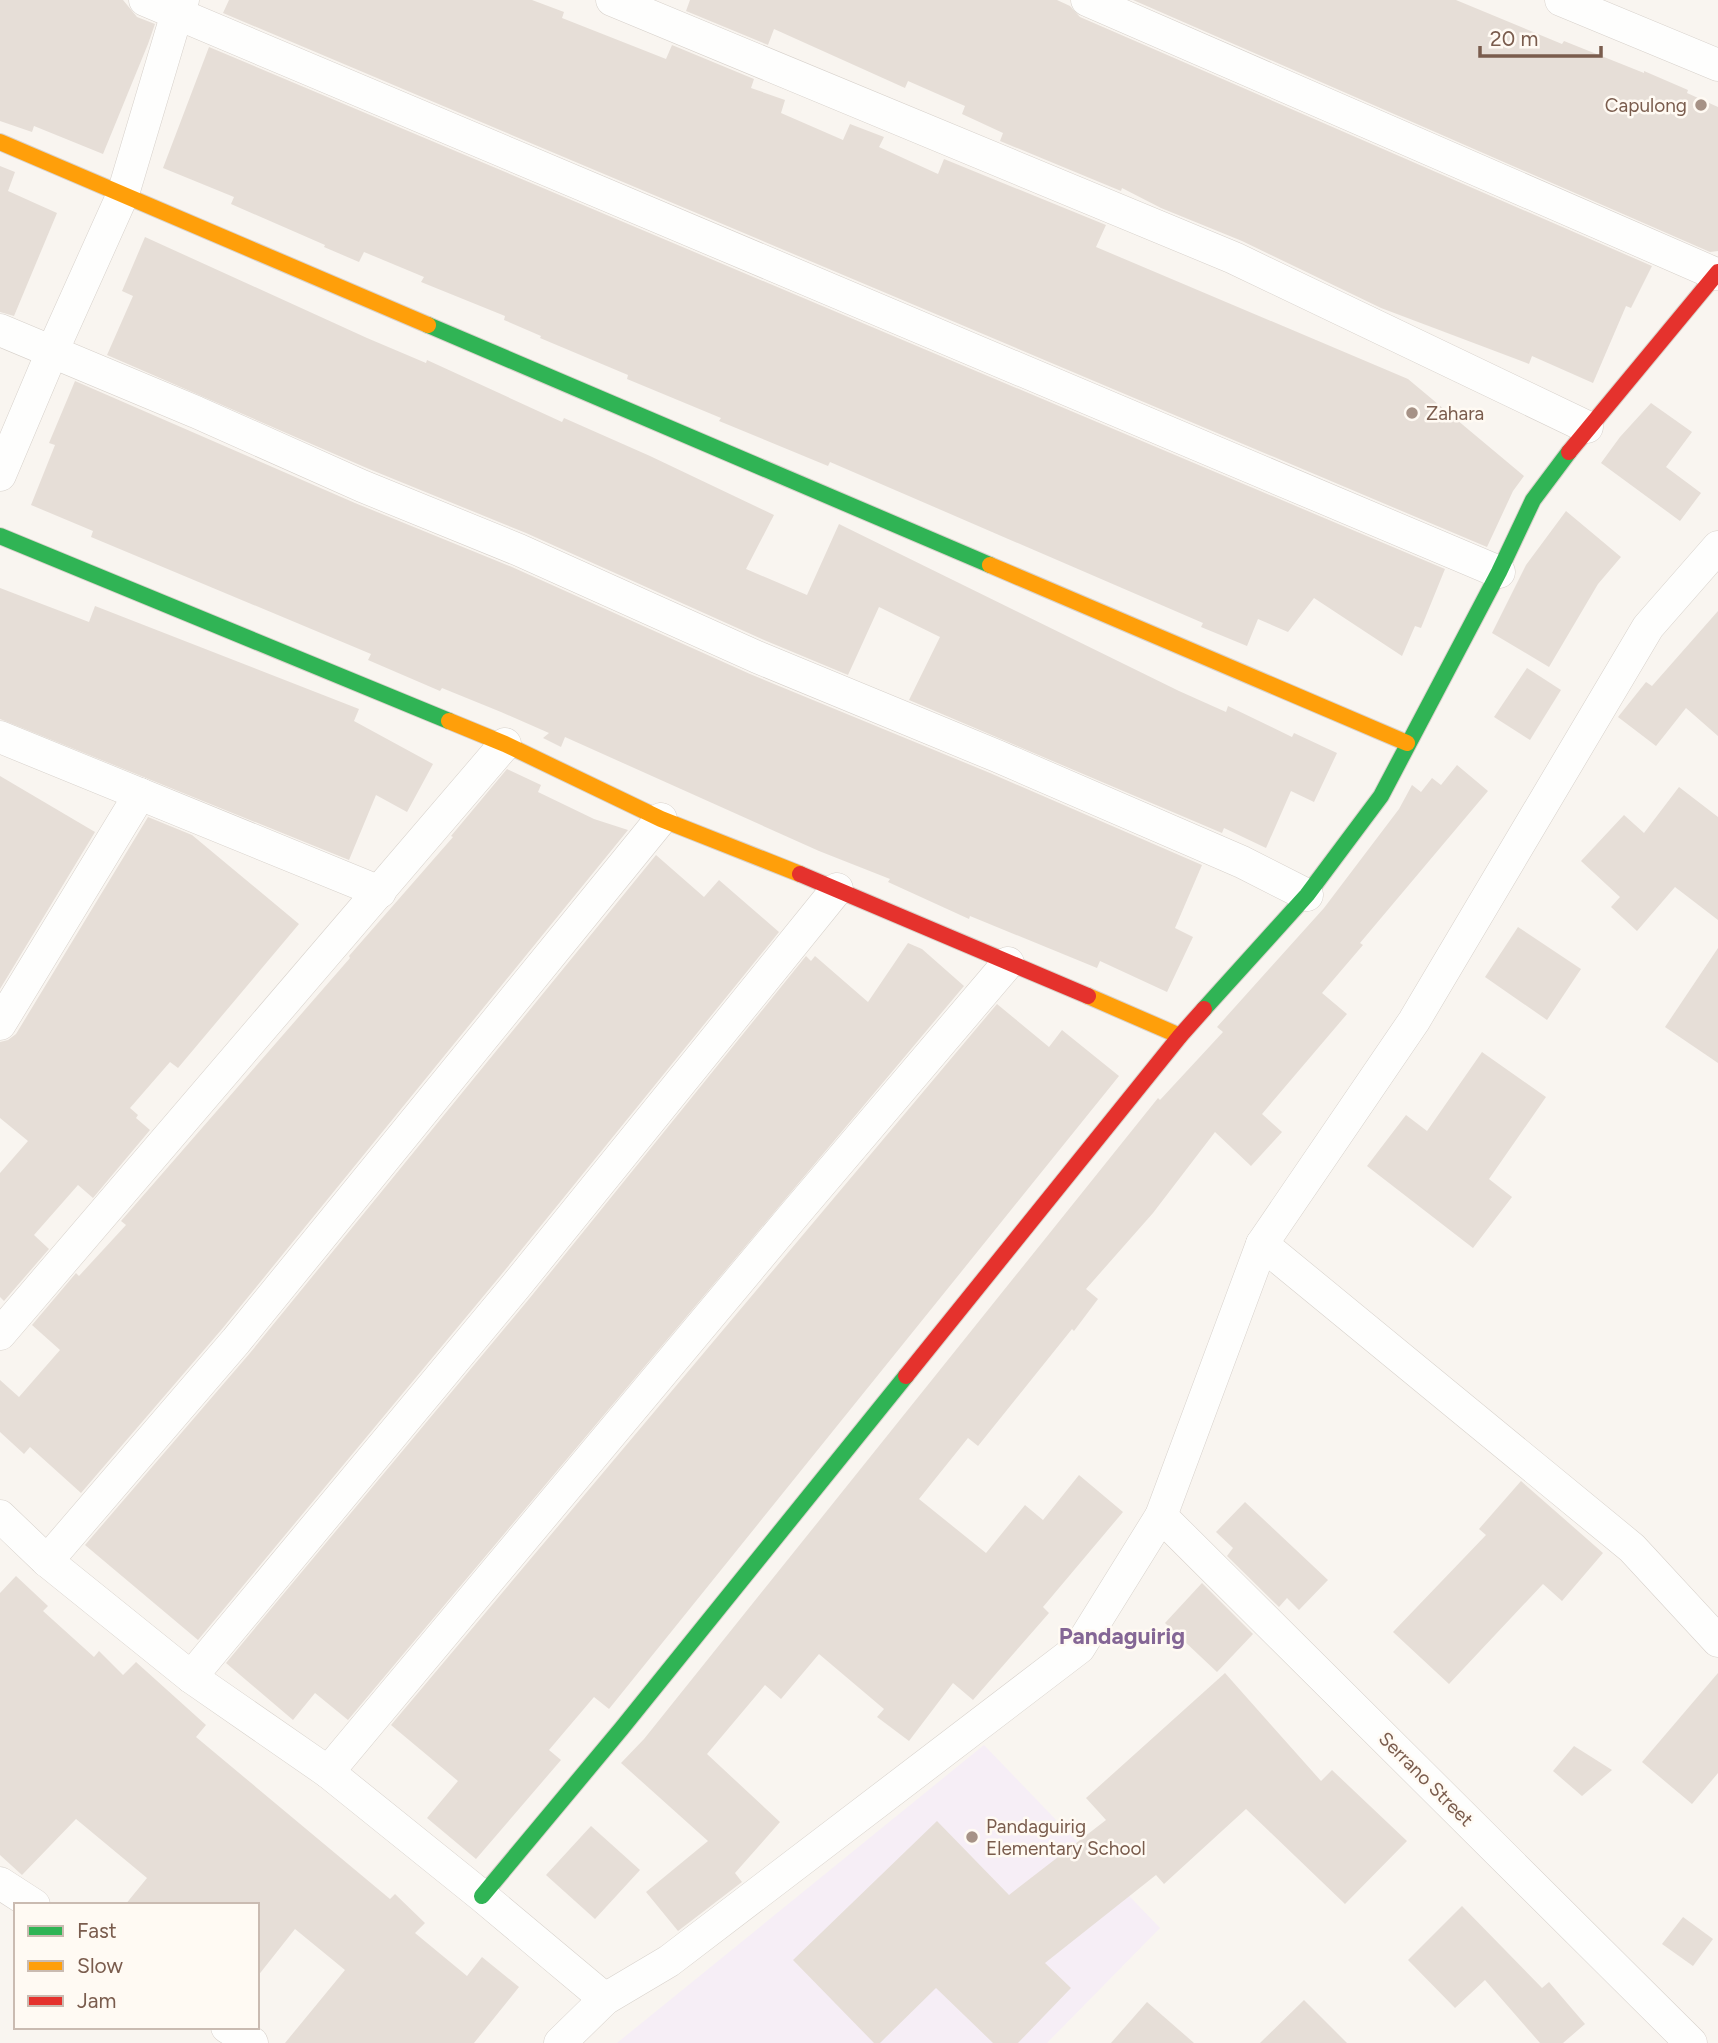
<svg xmlns="http://www.w3.org/2000/svg" width="1718" height="2043" viewBox="0 0 1718 2043" font-family="Figtree,sans-serif">
	<rect width="100%" height="100%" fill="#f9f5f0"/>
	<polygon fill="#f6eef6" points="984,1745 1160,1928 1047,2043 617,2043"/>
	<g fill="#e6ded7">
		<polygon points="0,0 123,0 137,17 155,24 148,44 103,154 34,126 32,132 0,121"/>
		<polygon points="229,0 532,0 564,12 562,18 666,59 672,45 754,79 751,88 785,100 781,113 843,140 850,124 884,137 879,147 938,174 944,159 1106,225 1096,247 1408,379 1524,476 1513,491 1487,547 223,13"/>
		<polygon points="690,0 1057,0 1070,6 1080,17 1652,266 1631,308 1626,306 1593,383 1532,356 1529,364 1381,308 1242,241 1161,208 1122,188 1121,191 1000,141 1003,133 962,114 965,106 908,81 905,88 774,29 768,45 686,11"/>
		<polygon points="1133,0 1456,0 1562,44 1564,41 1644,73 1644,71 1688,90 1687,93 1718,107 1718,251 1710,252"/>
		<polygon points="209,47 1445,569 1421,628 1415,626 1402,656 1314,598 1288,632 1258,619 1247,646 1201,627 1203,623 830,462 828,466 719,421 721,418 627,379 628,375 540,338 541,336 504,320 505,316 421,282 424,277 364,252 359,262 324,247 325,245 231,204 234,197 163,168"/>
		<polygon points="0,166 15,172 8,191 57,213 14,316 0,312"/>
		<polygon points="145,237 367,338 426,363 427,360 562,422 564,418 650,456 774,515 746,569 807,595 839,524 1179,691 1226,712 1228,706 1292,737 1294,733 1337,753 1314,802 1291,791 1266,848 1224,828 1222,833 909,700 940,637 879,607 848,675 764,640 526,533 369,469 107,355 133,296 122,291"/>
		<polygon points="75,381 355,503 512,567 750,674 990,773 1202,865 1175,928 1193,937 1167,992 1100,961 1097,968 970,916 969,919 888,882 890,879 819,851 565,737 561,747 543,738 549,733 501,712 442,688 440,691 368,660 371,654 91,537 93,531 31,505 55,445 49,443"/>
		<polygon points="1651,403 1692,432 1666,467 1701,493 1680,521 1601,463 1620,437"/>
		<polygon points="1566,511 1621,557 1598,584 1549,667 1492,633 1526,565"/>
		<polygon points="0,588 89,622 95,606 359,709 354,721 433,764 407,812 376,795 349,860 0,719"/>
		<polygon points="1718,611 1718,736 1686,708 1656,746 1618,717 1646,682 1652,686"/>
		<polygon points="1527,668 1561,690 1530,740 1494,717"/>
		<polygon points="1457,765 1488,791 1360,943 1363,945 1322,993 1347,1014 1262,1114 1282,1132 1251,1166 1215,1132 1153,1213 1086,1289 1098,1299 1074,1331 1072,1329 978,1446 968,1438 919,1499 986,1553 1025,1505 1043,1520 1079,1475 1123,1512 1043,1607 1049,1613 973,1700 953,1683 909,1741 877,1717 884,1709 819,1654 781,1699 765,1685 707,1754 780,1822 735,1873 742,1882 678,1931 646,1892 708,1841 621,1763 644,1739 1158,1098 1160,1100 1223,1032 1217,1027 1324,908 1399,809 1412,785 1421,792 1432,778 1441,785"/>
		<polygon points="507,769 541,785 538,792 594,819 628,830 222,1329 81,1493 30,1447 24,1454 0,1432 0,1380 19,1397 60,1350 32,1325 76,1273 79,1276 126,1225 121,1221 350,958 349,956 453,837 451,836"/>
		<polygon points="0,776 95,832 0,989"/>
		<polygon points="1679,787 1718,817 1718,920 1675,887 1637,931 1611,907 1620,897 1581,861 1624,815 1644,833"/>
		<polygon points="148,817 192,835 299,924 178,1068 170,1062 130,1108 138,1115 136,1118 150,1130 93,1198 78,1185 34,1235 49,1249 4,1301 0,1297 0,1173 28,1141 0,1118 0,1042 8,1040 16,1034"/>
		<polygon points="656,855 704,897 719,880 779,932 501,1275 198,1640 85,1545 250,1353"/>
		<polygon points="1518,927 1581,969 1547,1020 1485,977"/>
		<polygon points="908,943 922,949 964,986 348,1720 315,1693 293,1720 226,1663 529,1299 806,956 811,961 815,956 868,1002"/>
		<polygon points="1718,948 1718,1063 1665,1027"/>
		<polygon points="997,1004 1049,1047 1062,1030 1119,1076 609,1709 594,1697 549,1750 561,1760 476,1859 427,1818 458,1781 391,1725"/>
		<polygon points="1482,1052 1546,1097 1489,1179 1512,1197 1473,1248 1367,1166 1406,1115 1427,1131"/>
		<polygon points="1521,1481 1603,1553 1562,1601 1543,1584 1449,1684 1393,1632 1486,1535 1479,1529"/>
		<polygon points="1245,1502 1328,1580 1299,1610 1287,1598 1279,1607 1227,1556 1233,1548 1216,1532"/>
		<polygon points="16,1576 48,1606 43,1611 94,1657 99,1651 123,1675 136,1662 206,1725 196,1737 390,1899 395,1894 425,1923 415,1933 467,1976 482,1957 519,1987 474,2043 285,2043 345,1970 295,1929 257,1977 257,1905 125,1905 147,1878 76,1819 22,1875 0,1855 0,1593"/>
		<polygon points="1202,1583 1253,1634 1217,1672 1165,1623"/>
		<polygon points="1225,1673 1321,1781 1332,1770 1407,1841 1345,1904 1246,1809 1164,1884 1156,1875 1045,1963 1071,1988 1018,2043 993,2043 936,1988 880,2043 874,2043 793,1960 937,1821 1009,1895 1106,1820 1086,1798"/>
		<polygon points="1718,1673 1718,1773 1692,1804 1642,1762"/>
		<polygon points="1574,1746 1612,1770 1582,1796 1553,1771"/>
		<polygon points="591,1826 640,1870 595,1919 546,1875"/>
		<polygon points="1462,1906 1542,1988 1549,1982 1585,2024 1563,2043 1540,2043 1485,1980 1455,2008 1408,1960"/>
		<polygon points="1683,1917 1713,1939 1693,1966 1662,1944"/>
		<polygon points="1304,2000 1347,2043 1260,2043"/>
		<polygon points="1147,2002 1194,2043 1111,2043"/>
	</g>
	<g fill="none" stroke-linecap="round" stroke-linejoin="round">
		<defs>
			<g id="street">
				<polyline points="145,0 1499,572"/>
				<polyline points="612,0 1234,258 1587,427"/>
				<polyline points="1087,0 1716,274"/>
				<polyline points="1561,0 1718,65"/>
				<polyline points="0,330 196,412 362,486 519,550 757,657 997,756 1242,862 1307,895"/>
				<polyline points="0,475 52,352 123,194 177,13 183,0"/>
				<polyline points="0,737 380,892"/>
				<polyline points="0,1024 140,794"/>
				<polyline points="1262,1244 1632,1548 1718,1641"/>
				<polyline points="0,1334 505,744"/>
				<polyline points="0,1516 47,1561 191,1677 328,1772 482,1896 605,1999"/>
				<polyline points="1161,1516 1691,2043"/>
				<polyline points="47,1561 236,1341 661,819"/>
				<polyline points="191,1677 515,1287 837,889"/>
				<polyline points="328,1772 788,1222 1008,963"/>
				<polyline points="0,1883 34,1905"/>
				<polyline points="227,2027 252,2043"/>
				<polyline points="560,2043 605,1999 669,1961 1079,1648 1161,1516 1262,1244 1414,1021 1648,627 1718,547"/>
			</g>
			<g id="fast">
				<polyline points="428,325 990,565"/>
				<polyline points="0,536 449,721"/>
				<polyline points="1204,1009 1307,895 1381,796 1499,572 1533,500 1569,452"/>
				<polyline points="482,1896 622,1728 906,1376"/>
			</g>
			<g id="slow">
				<polyline points="0,142 428,325"/>
				<polyline points="990,565 1407,743"/>
				<polyline points="449,721 505,744 661,819 800,874"/>
				<polyline points="1088,996 1180,1036"/>
			</g>
			<g id="jam">
				<polyline points="1569,452 1718,272"/>
				<polyline points="800,874 1088,996"/>
				<polyline points="906,1376 1180,1036 1204,1009"/>
			</g>
		</defs>
		<use href="#street" stroke="#d7d1cb" stroke-width="33"/>
		<use href="#fast" stroke="#d9d2cb" stroke-width="18"/>
		<use href="#slow" stroke="#d9d2cb" stroke-width="18"/>
		<use href="#jam" stroke="#d9d2cb" stroke-width="18"/>
		<use href="#street" stroke="#fefefd" stroke-width="32"/>
		<use href="#fast" stroke="#30b455" stroke-width="16"/>
		<use href="#slow" stroke="#ff9f0a" stroke-width="16"/>
		<use href="#jam" stroke="#e5322d" stroke-width="16"/>
	</g>
	<g fill="#a69286" stroke="#fffaf3" stroke-width="2.5">
		<circle cx="1701" cy="105" r="7"/>
		<circle cx="1412" cy="413" r="7"/>
		<circle cx="972" cy="1837" r="7"/>
	</g>
	<g text-anchor="middle" dominant-baseline="central" stroke-width="5" stroke-linejoin="round" paint-order="stroke">
		<g font-size="19" fill="#7a5c4d" stroke="#fffaf3" text-anchor="start">
			<text x="1687" y="105" text-anchor="end">Capulong</text>
			<text x="1426" y="413">Zahara</text>
			<text x="986" y="1826">Pandaguirig<tspan x="986" dy="22">Elementary School</tspan></text>
		</g>
		<g font-size="19" fill="#7a5c4d" stroke="#fffaf3">
			<text transform="translate(1426 1779) rotate(45)">Serrano Street</text>
		</g>
		<g font-size="23" font-weight="bold" fill="#846695" stroke="#fffaf3">
			<text x="1122" y="1636">Pandaguirig</text>
		</g>
	</g>
	<rect x="14" y="1903" width="245" height="126" fill="#fffaf3" stroke="#cabbb1" stroke-width="2"/>
	<rect x="28" y="1926" width="35" height="10" fill="#30b455" stroke="#cabbb1" stroke-width="2"/>
	<text x="77" y="1938" font-size="21" fill="#7a5c4d">Fast</text>
	<rect x="28" y="1961" width="35" height="10" fill="#ff9f0a" stroke="#cabbb1" stroke-width="2"/>
	<text x="77" y="1973" font-size="21" fill="#7a5c4d">Slow</text>
	<rect x="28" y="1996" width="35" height="10" fill="#e5322d" stroke="#cabbb1" stroke-width="2"/>
	<text x="77" y="2008" font-size="21" fill="#7a5c4d">Jam</text>
	<path d="M1480 46v10h121v-10" fill="none" stroke="#7a5c4d" stroke-width="3.5"/>
	<text x="1490" y="46" font-size="21" fill="#7a5c4d" stroke="#fffaf3" stroke-width="5" paint-order="stroke">20 m</text>
</svg>
